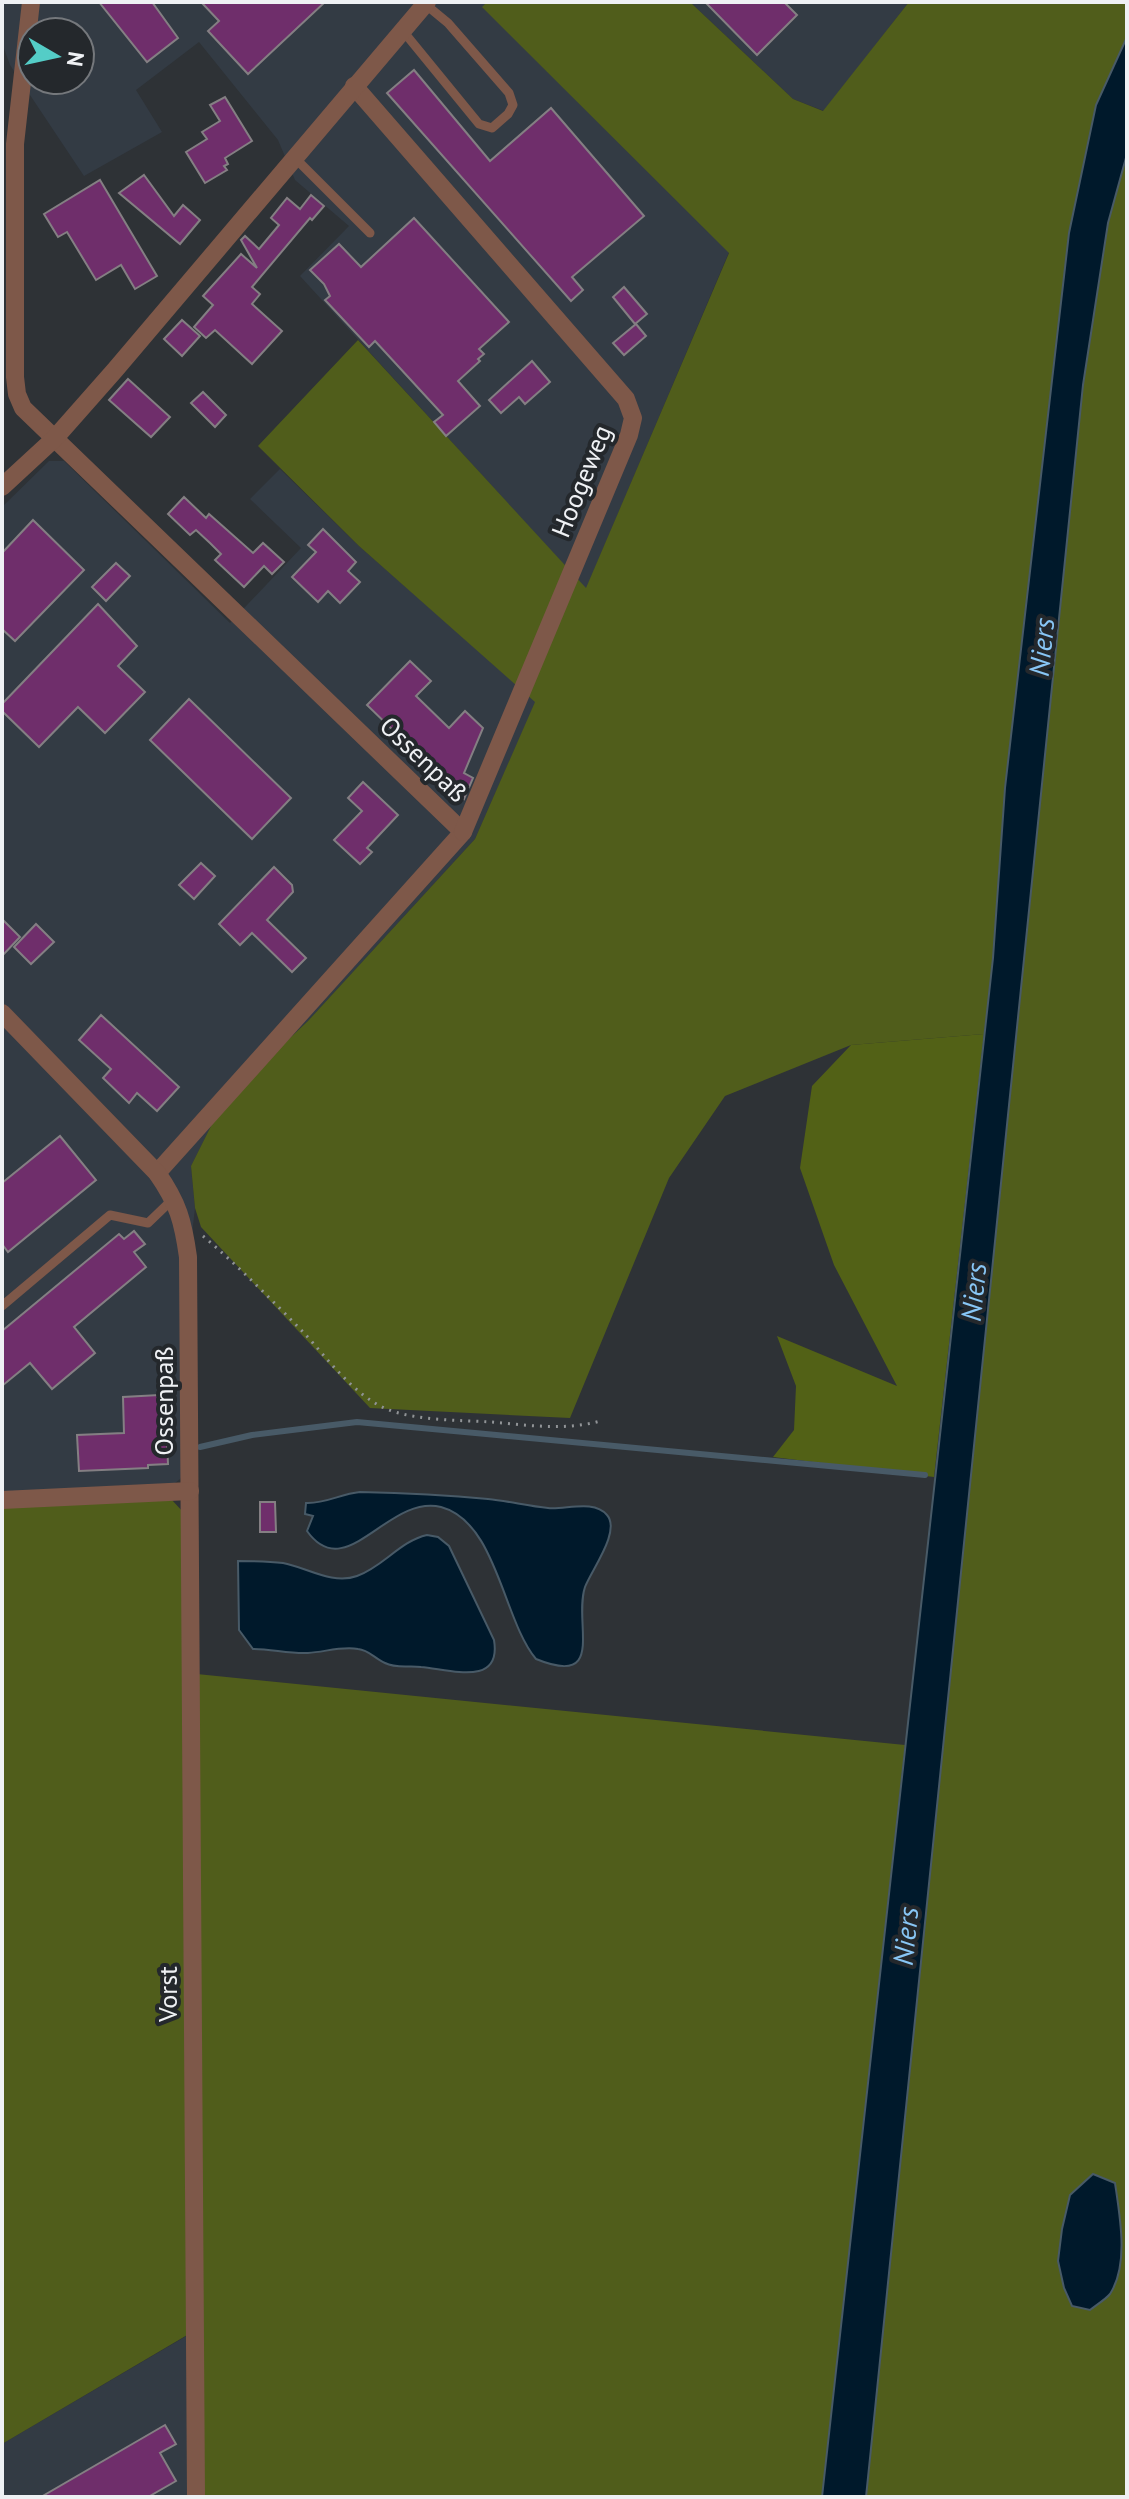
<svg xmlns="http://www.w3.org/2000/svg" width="1129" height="2499" viewBox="0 0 1129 2499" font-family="'PT Sans',sans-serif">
	<rect width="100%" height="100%" fill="#2e3236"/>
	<g fill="#333b44" fill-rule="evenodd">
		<path d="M2,2H487L483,7L729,252L586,589L300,276L349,226L295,180L278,140L199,42L136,90L162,132L84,176L10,65L2,43ZM32,32H80V80H32Z"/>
		<polygon points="690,2 909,2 824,111 793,99"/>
		<polygon points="49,461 64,461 230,623 301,548 250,499 280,469 359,546 536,701 475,839 308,1021 224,1100 191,1166 195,1208 183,1314 184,1471 180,1479 175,1483 2,1494 2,507"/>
		<polygon points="195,2331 196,2497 2,2497 2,2444"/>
	</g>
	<g fill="#505d1b">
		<polygon points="487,2 690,2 793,99 823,111 909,2 1127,2 1127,36 1096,105 984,1034 851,1045 725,1096 669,1178 570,1418 370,1408 201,1227 195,1208 191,1166 224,1100 308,1021 475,839 535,702 359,546 258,446 358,340 586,588 729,253 482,7"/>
		<polygon points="1127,154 1127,2497 866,2497 1083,385 1108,223"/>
		<polygon points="171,1499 184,1513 187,1673 905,1745 822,2497 196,2497 194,2331 2,2444 2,1505"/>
	</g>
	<polygon fill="#526116" points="984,1034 934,1477 773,1457 794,1430 796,1386 777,1336 897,1386 834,1265 800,1168 812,1086 851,1045"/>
	<g fill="#00192b" stroke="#485a67" stroke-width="2">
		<polygon points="1127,37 1127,154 1108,223 1083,385 866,2497 822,2497 993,958 1005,788 1069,233 1096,105"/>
		<path d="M360,1492C402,1493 445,1495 488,1499C508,1501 528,1506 548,1508C565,1510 594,1499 607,1515C621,1531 592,1569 585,1587C573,1623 607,1688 536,1659C503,1620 497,1522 441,1507C388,1494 346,1586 307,1531L313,1516L305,1514L306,1503C325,1504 340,1494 360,1492Z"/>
		<path d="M427,1535L438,1537L449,1546L494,1640C502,1688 448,1669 421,1667C409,1665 397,1669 385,1663C374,1658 369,1650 358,1649C341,1646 325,1652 308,1653C290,1654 271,1649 253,1649L239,1630L238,1561C253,1561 268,1561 283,1563C306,1567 332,1585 357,1576C383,1567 400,1541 427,1535Z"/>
		<path d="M1093,2174L1115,2183C1120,2217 1129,2265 1110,2294C1105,2300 1096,2305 1090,2310L1072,2306L1064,2288L1058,2261L1062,2229L1070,2195Z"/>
	</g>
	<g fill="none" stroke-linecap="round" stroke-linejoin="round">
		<polyline stroke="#485a67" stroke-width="6" points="200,1447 252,1435 357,1422 925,1475"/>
	</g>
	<g fill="#6f2e6b" stroke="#847f83" stroke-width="2">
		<polygon points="99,2 152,2 178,38 147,62"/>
		<polygon points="201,2 325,2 248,74 208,31 219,21"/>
		<polygon points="705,2 784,2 797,15 757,55"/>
		<polygon points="414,70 490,161 551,108 644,216 572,277 583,290 571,301 387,93"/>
		<polygon points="225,97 252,141 225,158 228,164 224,166 227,170 205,183 186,152 207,139 202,132 220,121 210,105"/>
		<polygon points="144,175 174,216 183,205 200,220 180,244 119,193"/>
		<polygon points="100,180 157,276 135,289 121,265 96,280 67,232 58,237 44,214"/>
		<polygon points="311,195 324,206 312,220 310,218 252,287 260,294 252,304 282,331 252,364 215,330 206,338 194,327 213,305 203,296 241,254 257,268 241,240 245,236 259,249 279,225 271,218 287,198 300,209"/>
		<polygon points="414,218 509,322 479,349 484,354 478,359 480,361 458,381 480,406 446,436 434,422 443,415 375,341 369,347 325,300 330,296 324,284 310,270 339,244 361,267"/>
		<polygon points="624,287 647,314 635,324 613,297"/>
		<polygon points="182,320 200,336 182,356 164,339"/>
		<polygon points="636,324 646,336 624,355 613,343"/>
		<polygon points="532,361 550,382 525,404 519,397 501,413 489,400"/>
		<polygon points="128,379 170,417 151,437 109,400"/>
		<polygon points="203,392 226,415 215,427 191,403"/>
		<polygon points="184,497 206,518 209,514 253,553 263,543 284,562 272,574 264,566 244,587 215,560 221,554 210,543 196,530 190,535 168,514"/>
		<polygon points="33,520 84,570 15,641 2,629 2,553"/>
		<polygon points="323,529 356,562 348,571 360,582 340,603 328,591 318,602 292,577 316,552 308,545"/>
		<polygon points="116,563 130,576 106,601 92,587"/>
		<polygon points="98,604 137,646 118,666 145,692 105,733 78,707 39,747 2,711 2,704"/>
		<polygon points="410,661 431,681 416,696 449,728 465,711 483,728 464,773 473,778 464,799 367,705"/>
		<polygon points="189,699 291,798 252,839 150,740"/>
		<polygon points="363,782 398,815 367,848 372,852 360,864 334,840 362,811 348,798"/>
		<polygon points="201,863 215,876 194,899 179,885"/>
		<polygon points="274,867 292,885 293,892 267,920 306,958 292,972 252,933 240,945 219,924"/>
		<polygon points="2,919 20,937 2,956"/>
		<polygon points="36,924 54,942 31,964 14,947"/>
		<polygon points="101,1015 179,1087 157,1111 137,1093 129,1103 103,1078 111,1069 79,1040"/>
		<polygon points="60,1136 96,1180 8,1252 2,1244 2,1183"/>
		<polygon points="134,1231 145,1244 134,1252 146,1267 74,1327 95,1353 52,1389 30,1363 2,1386 2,1331 119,1234 124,1239"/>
		<polygon points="159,1395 161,1444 167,1443 168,1464 148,1465 148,1468 79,1471 77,1435 124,1433 123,1397"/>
		<polygon points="260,1502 275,1502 276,1532 260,1532"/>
		<polygon points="165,2425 176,2444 160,2453 176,2481 148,2497 41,2497"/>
	</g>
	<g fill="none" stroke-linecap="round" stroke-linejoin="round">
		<path stroke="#919497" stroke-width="3" stroke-dasharray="2 6" stroke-linecap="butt" d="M203,1236C238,1266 272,1300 304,1333C328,1359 355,1397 389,1410C420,1421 459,1420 491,1422C527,1425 565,1431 600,1421"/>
		<g stroke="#7e5849" stroke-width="9">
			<polyline points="403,31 479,124 492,128 508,114 513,105 509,93 448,23 425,4"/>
			<polyline points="294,157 370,233"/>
			<polyline points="2,1306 110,1215 148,1223 174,1198"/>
		</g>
		<g stroke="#7e5849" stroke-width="18">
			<polyline points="31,2 15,144 15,377 17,394 23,408 463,832 157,1173"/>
			<polyline points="354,86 626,399 633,418 629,435 463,832"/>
			<polyline points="2,487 55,438 115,370 427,2"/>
			<path d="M2,1013L157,1173C178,1203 183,1221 188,1257L196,2497"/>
			<polyline points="2,1500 190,1491"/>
		</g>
	</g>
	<g text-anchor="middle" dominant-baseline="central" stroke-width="8" stroke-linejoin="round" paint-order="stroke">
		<g font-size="26" fill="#eff1f4" stroke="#24282c">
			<text transform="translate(581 481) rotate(-68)">Hoogeweg</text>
			<text transform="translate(424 759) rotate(44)">Ossenpaß</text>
			<text transform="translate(163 1401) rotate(-90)">Ossenpaß</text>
			<text transform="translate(167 1994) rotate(-90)">Vorst</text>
		</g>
		<g font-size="28" font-style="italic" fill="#88c6f5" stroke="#24282c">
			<text transform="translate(1041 647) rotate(-84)">Niers</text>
			<text transform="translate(973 1292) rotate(-84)">Niers</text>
			<text transform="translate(905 1936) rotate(-84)">Niers</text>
		</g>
	</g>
	<rect width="1129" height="2499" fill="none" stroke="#eff1f4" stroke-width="8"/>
	<g transform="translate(56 56) rotate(99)"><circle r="38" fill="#24282c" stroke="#75787c" stroke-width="2"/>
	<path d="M0-6L14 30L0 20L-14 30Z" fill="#54cdc7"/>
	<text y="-12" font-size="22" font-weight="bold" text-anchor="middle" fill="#eff1f4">N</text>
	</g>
</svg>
